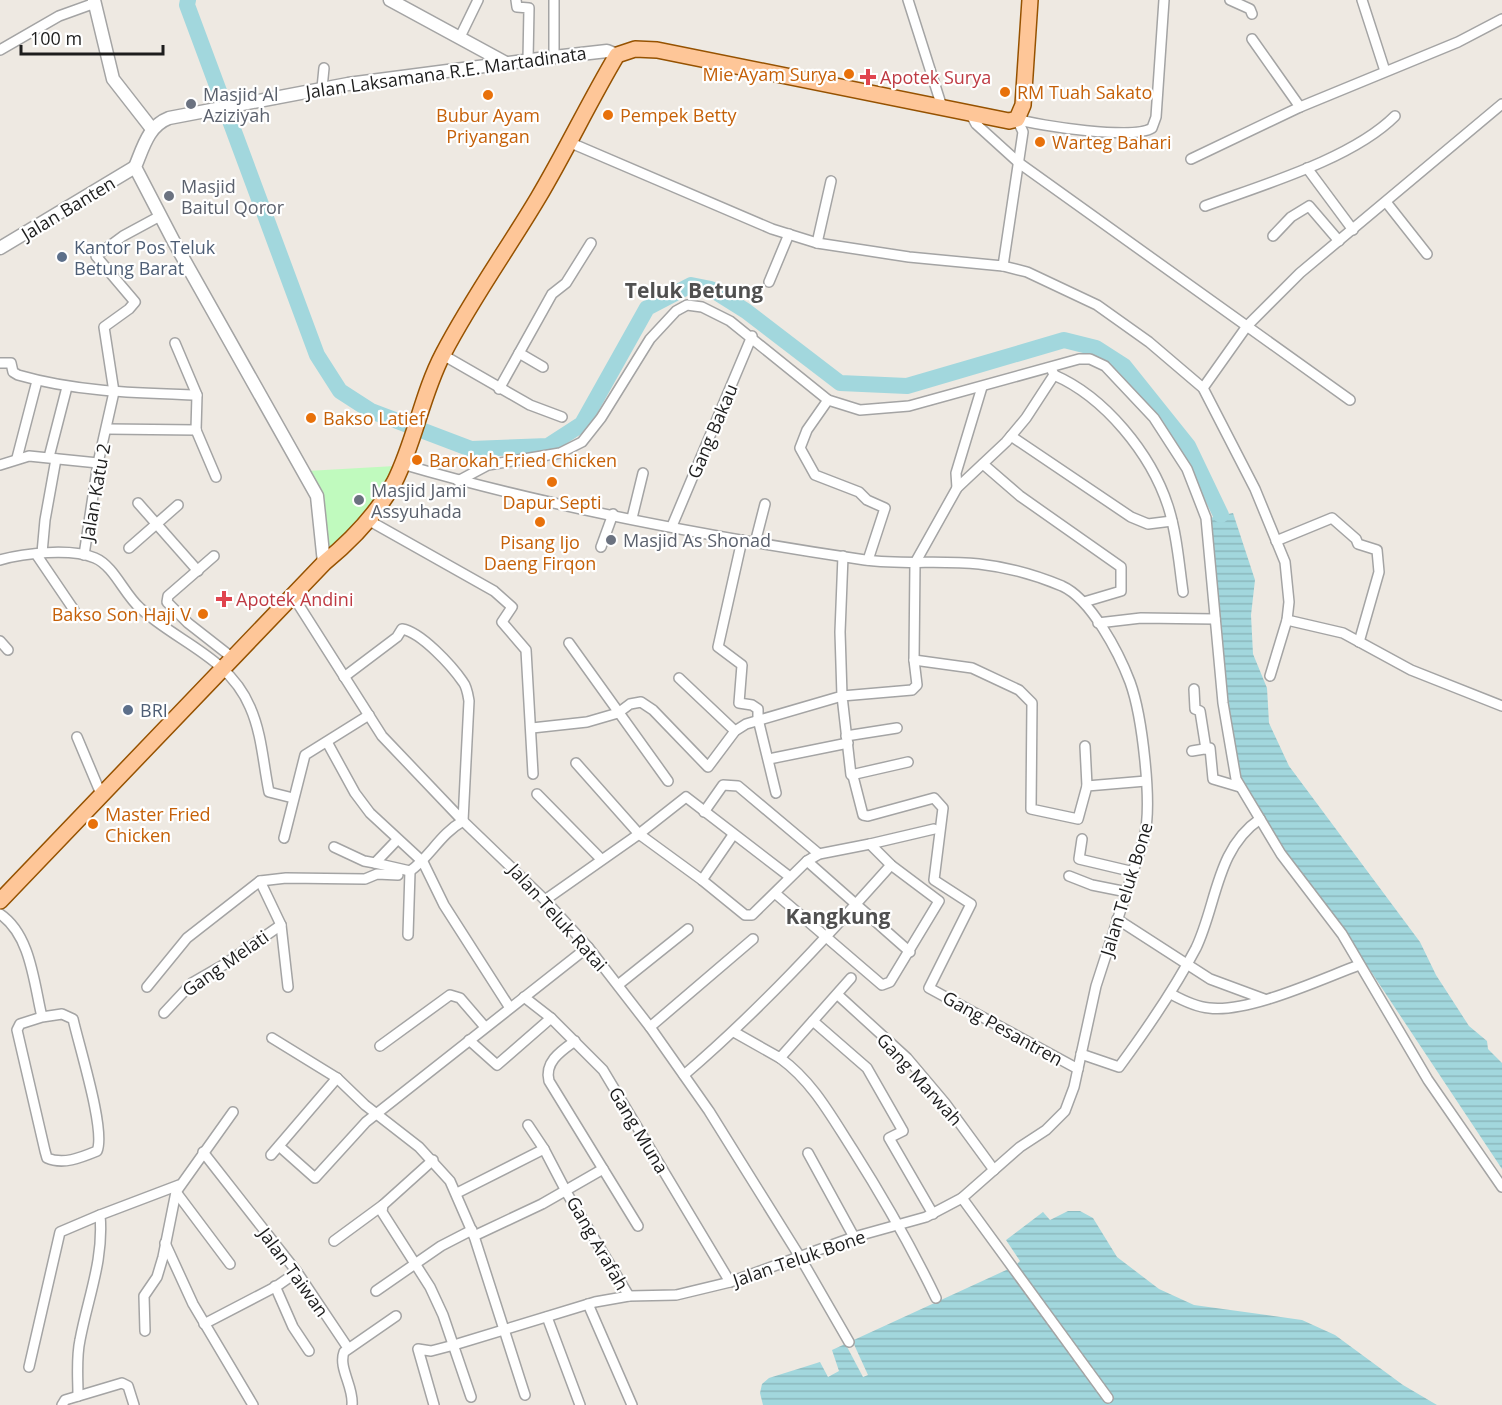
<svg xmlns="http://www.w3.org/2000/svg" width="1502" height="1405" viewBox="0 0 1502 1405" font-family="'Open Sans',sans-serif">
	<defs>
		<pattern id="water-rules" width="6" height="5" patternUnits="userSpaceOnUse" patternTransform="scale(1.5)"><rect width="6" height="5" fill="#a2d7dd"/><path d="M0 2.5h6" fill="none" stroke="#8bb8bd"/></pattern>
	</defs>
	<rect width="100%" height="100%" fill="#eee9e2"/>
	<polygon fill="#c0fabe" points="395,466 392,479 330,556 307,471"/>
	<g fill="url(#water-rules)">
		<polygon points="1233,513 1255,580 1251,615 1253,654 1267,688 1269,723 1289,766 1420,942 1436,975 1469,1026 1487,1041 1488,1049 1502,1063 1502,1169 1350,940 1271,837 1236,778 1229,734 1209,518"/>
		<polygon points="1068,1211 1080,1211 1093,1218 1117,1257 1159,1289 1194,1305 1302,1320 1335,1335 1403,1385 1437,1405 763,1405 760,1393 762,1384 769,1378 820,1362 828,1377 839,1371 832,1350 1015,1266 1020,1261 1006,1240 1043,1212 1050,1220"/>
	</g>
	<polygon fill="#eee9e2" points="852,1340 868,1375 863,1377 845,1343"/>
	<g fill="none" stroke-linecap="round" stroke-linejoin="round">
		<polyline stroke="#a2d7dd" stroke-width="16" points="188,0 187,5 317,355 340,391 371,411 471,449 548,446 582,424 647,308 691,285 711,289 746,311 840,383 907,386 1064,340 1096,348 1124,366 1188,446 1221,515"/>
		<defs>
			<g id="minor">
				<polyline points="516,0 517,7 529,8 528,60"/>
				<polyline points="554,0 554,57"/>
				<polyline points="908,0 942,107"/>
				<polyline points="1230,0 1250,9 1252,14"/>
				<polyline points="1362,0 1385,71"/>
				<polyline points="460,37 478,0"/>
				<polyline points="1252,39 1300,107"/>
				<polyline points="0,50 59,16 95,3"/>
				<polyline points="322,88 324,68"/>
				<polyline points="970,113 976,124 1019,163 1350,400"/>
				<path d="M1017,119C1039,126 1134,140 1152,128L1156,117L1164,0"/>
				<polyline points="571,143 772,229 817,243 909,257 1003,266 1027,272 1097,305 1149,342 1203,388 1255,489 1285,562 1289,602 1287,620 1270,676"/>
				<polyline points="1191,159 1300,107 1458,42 1502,19"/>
				<polyline points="1307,168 1353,230"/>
				<polyline points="1386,202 1427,254"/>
				<path d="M1205,206C1262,185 1352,159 1395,116"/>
				<polyline points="1273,236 1291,217 1309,206 1339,241"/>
				<polyline points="817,243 831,181"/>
				<polyline points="1003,266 1023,132 1017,119"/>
				<polyline points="769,282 789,234"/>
				<polyline points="175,343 197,395 196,430"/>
				<polyline points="519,353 543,367"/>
				<polyline points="443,355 530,405 562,417"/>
				<path d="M0,363H11L13,372L18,375C77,392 137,393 197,395"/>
				<path d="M1054,375C1105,397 1151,454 1168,506C1177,534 1179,564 1183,592"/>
				<polyline points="1203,388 1247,326 1300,273 1502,104"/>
				<polyline points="499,389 552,294 566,283 591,243"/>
				<polyline points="828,400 807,430 800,448 815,475 859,492 867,500 885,508 868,560"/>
				<polyline points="107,429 196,430"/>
				<polyline points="196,430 216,477"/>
				<polyline points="1011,436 1131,517 1148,524 1172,521"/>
				<polyline points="49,457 67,387"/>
				<polyline points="17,458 37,381"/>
				<path d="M402,464C552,508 710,537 865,560C903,565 941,560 979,564C1006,567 1038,576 1062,586C1091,599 1119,653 1130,682C1142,715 1153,805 1144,838L1096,986L1074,1087L1065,1111L1046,1130L1020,1147L962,1198L926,1217L854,1237L730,1282L676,1295L629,1296L595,1302L454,1345L431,1351L418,1349L434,1405"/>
				<polyline points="983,464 1020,496 1121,567 1121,591 1084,602"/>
				<polyline points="0,465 29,456 98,463"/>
				<polyline points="458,481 488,465 560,453 582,442 601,418 650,339 676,311 687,305 702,307 730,321 828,400 860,410 909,406 1079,359 1090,359 1105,366 1154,418 1187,469 1206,518 1223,703 1236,779 1281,854 1342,934 1428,1080 1502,1187"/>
				<polyline points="957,488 956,473 982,387"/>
				<polyline points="138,503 198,571"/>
				<polyline points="632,518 643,473"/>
				<polyline points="368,520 494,591 512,607 502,622 526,650 533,774"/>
				<polyline points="672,526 752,336"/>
				<polyline points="742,540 718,647 742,665 739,703 752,705 758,709 758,719 776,793"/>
				<polyline points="1276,541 1332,518 1356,539 1358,544 1377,550 1379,572 1359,642"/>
				<polyline points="755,543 765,504"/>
				<polyline points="601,547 613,514"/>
				<polyline points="129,548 178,505"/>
				<polyline points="42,553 45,520 56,459"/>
				<polyline points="36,554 74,610"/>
				<polyline points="84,555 98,463 114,392 104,327 129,309 135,302 96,256 123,236 160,216"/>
				<polyline points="214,556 168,596 167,602 188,623 234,659"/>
				<path d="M0,560C24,553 71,548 95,558C114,566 124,594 140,608C177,642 229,657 250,707C262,734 263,763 269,792L293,798"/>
				<polyline points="293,596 382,736 463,821 545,900 588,947 650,1027 709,1111 800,1257 849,1342"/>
				<polyline points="1287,620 1343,633 1411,670 1502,706"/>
				<polyline points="1098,623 1141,618 1215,619"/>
				<polyline points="0,641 8,650"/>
				<polyline points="569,643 668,781"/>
				<polyline points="914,660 972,668 1019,690 1032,703 1031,809 1078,819 1087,786 1146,781"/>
				<path d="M344,677L397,637L402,629C421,632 452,666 463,682C467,687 468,695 469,701L463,821C440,834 430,857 410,871L375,863"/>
				<polyline points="679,678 735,731"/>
				<polyline points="1194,689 1195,709 1200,711 1206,749"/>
				<polyline points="532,728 587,722 618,713 630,704 641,702 653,710 708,767 735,731 746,724 842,696 840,632 843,556"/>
				<polyline points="846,736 897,728"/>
				<polyline points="77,737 101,794"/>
				<polyline points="327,742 355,793 370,813 423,862 444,905 510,1008"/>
				<polyline points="1085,746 1087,786"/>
				<polyline points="1192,751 1210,748 1213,779 1240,787"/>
				<polyline points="769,759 848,743"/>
				<polyline points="908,762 851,775 842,696 912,690 917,685 914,660 915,563 957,488 1006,442 1026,418 1054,375 1051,368"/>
				<polyline points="576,763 639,834 702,880 745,915 752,915 807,861 819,854 870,844 891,865 939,901 890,982 882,985 776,894"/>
				<polyline points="853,776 863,815 868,816 934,798 943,808 934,880 971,904 929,988 1078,1069"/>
				<polyline points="537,794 601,859"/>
				<polyline points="704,812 723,785 738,786 819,854"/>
				<polyline points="284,838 305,755 369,715"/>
				<polyline points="1082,839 1079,859 1134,872"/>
				<polyline points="870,844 934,829"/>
				<polyline points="334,847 364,861 375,863 397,840"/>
				<polyline points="807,861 910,952"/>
				<polyline points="1069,876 1092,885 1127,892"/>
				<polyline points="702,880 733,835"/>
				<polyline points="260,881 281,925 288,987"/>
				<polyline points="545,900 639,834 686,797 790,877"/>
				<path d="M0,914C31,935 34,984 42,1017L20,1024L17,1030L45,1151L47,1158C63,1165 80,1158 97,1151C106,1131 79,1046 73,1019L62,1014L42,1017"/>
				<polyline points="1117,919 1210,979 1264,999"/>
				<polyline points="408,935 410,871"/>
				<polyline points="618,985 688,929"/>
				<polyline points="147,987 187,938 260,881 286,878 365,879 377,874 398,875"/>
				<path d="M1171,994C1182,1000 1196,1007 1209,1008C1249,1013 1321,979 1359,965"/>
				<polyline points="838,995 907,1058 945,1103 994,1170"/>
				<polyline points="524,997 551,1018 603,1070 730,1282"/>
				<polyline points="164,1013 192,983 225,964 281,925"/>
				<polyline points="813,1021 867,1068 903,1131 889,1138 933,1214"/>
				<polyline points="650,1027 753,939"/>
				<polyline points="734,1032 780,1058 851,978"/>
				<polyline points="272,1038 337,1078 365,1105 419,1147 450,1181 474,1236 525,1395"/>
				<polyline points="469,1040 497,1065 551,1018"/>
				<path d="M575,1041C561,1051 544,1062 549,1081L638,1226"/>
				<polyline points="380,1046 450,995 460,998 485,1027"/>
				<path d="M1081,1054L1119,1067C1147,1029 1174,990 1196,948C1217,904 1216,849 1260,819"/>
				<path d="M780,1058C813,1082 831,1116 853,1150C884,1199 911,1246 936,1298"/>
				<path d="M684,1075C760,1010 825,939 891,865"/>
				<polyline points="528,1125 544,1149 568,1195 629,1296"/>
				<polyline points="279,1146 315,1178 366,1122 588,947"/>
				<polyline points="203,1152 297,1272 348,1348"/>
				<polyline points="808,1153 854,1237"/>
				<polyline points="271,1155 337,1078"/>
				<polyline points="433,1160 383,1205 382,1212 430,1287 443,1315 471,1397"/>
				<polyline points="176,1192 230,1264"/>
				<polyline points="457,1193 544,1149"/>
				<polyline points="962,1198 1108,1398"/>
				<polyline points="474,1236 542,1204 603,1169"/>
				<polyline points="334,1241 383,1205"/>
				<polyline points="165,1243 193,1304 253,1405"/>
				<polyline points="275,1286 293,1327 309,1351"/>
				<polyline points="376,1291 441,1246 472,1230"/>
				<polyline points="588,1304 632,1405"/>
				<polyline points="547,1317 580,1405"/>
				<polyline points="204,1324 277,1286 297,1272"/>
				<polyline points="145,1331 144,1296 157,1277 163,1257 176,1192 233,1112"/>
				<polyline points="29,1367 60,1232 100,1215"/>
				<path d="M78,1396C78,1377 76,1358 80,1340C88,1297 104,1260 100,1215L179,1185"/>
				<polyline points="62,1405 65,1400 122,1383 128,1386 134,1405"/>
				<path d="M352,1405C354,1387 338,1368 344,1352L396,1316"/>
			</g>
			<g id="tertiary">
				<polyline points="94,0 113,79 152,129"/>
				<polyline points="390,0 506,63"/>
				<polyline points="0,248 135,167"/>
				<path d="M324,563L317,496L174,242L135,167C143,148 148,126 169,118L348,84L554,57L607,51L617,55"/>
			</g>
			<path id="primary" d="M0,901L324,563C352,540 378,513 395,481C415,441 422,394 443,354C471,300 507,250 538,198C566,151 589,102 617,55L635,49L657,50L1009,121L1017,119L1023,105L1030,0"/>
		</defs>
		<use href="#minor" stroke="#a4a4a4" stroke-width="12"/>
		<use href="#tertiary" stroke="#a4a4a4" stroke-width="15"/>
		<use href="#primary" stroke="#965200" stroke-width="18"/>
		<use href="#minor" stroke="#fff" stroke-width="9"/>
		<use href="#tertiary" stroke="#fff" stroke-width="12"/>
		<use href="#primary" stroke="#fec698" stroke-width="15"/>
	</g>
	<g fill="#e8710a" stroke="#fff" stroke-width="2">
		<circle cx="849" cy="74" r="6"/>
		<circle cx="1005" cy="92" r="6"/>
		<circle cx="488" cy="95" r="6"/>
		<circle cx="608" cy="115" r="6"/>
		<circle cx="1040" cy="142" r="6"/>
		<circle cx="311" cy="418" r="6"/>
		<circle cx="417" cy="460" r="6"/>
		<circle cx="552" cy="482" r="6"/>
		<circle cx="540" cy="522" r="6"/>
		<circle cx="203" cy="614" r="6"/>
		<circle cx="93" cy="824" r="6"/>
	</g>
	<g fill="#e0444e" stroke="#fff" stroke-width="2">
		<path d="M865 68h6v6h6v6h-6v6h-6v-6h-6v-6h6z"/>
		<path d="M221 590h6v6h6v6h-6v6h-6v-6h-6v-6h6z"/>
	</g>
	<g fill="#6b7280" stroke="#fff" stroke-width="2">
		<circle cx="191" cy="104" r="6"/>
		<circle cx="169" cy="196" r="6"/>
		<circle cx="359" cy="500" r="6"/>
		<circle cx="611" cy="540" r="6"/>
	</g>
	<g fill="#5c6f8a" stroke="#fff" stroke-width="2">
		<circle cx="62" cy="257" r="6"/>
		<circle cx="128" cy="710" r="6"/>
	</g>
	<g text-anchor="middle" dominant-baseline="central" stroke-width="4.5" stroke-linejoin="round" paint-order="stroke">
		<g font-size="18" fill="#1d1d1d" stroke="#fff">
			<text transform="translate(446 72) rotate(-8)">Jalan Laksamana R.E. Martadinata</text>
			<text transform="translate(68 208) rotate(-31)">Jalan Banten</text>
			<text transform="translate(712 431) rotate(-67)">Gang Bakau</text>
			<text transform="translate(95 492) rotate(-80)">Jalan Katu 2</text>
			<text transform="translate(1126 889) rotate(-73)">Jalan Teluk Bone</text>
			<text transform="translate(558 917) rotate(48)">Jalan Teluk Ratai</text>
			<text transform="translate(225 963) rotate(-35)">Gang Melati</text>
			<text transform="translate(1003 1028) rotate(29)">Gang Pesantren</text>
			<text transform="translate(920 1079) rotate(48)">Gang Marwah</text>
			<text transform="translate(639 1130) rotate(59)">Gang Muna</text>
			<text transform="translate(598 1243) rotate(60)">Gang Arafah</text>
			<text transform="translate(799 1258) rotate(-19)">Jalan Teluk Bone</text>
			<text transform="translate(294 1272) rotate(54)">Jalan Taiwan</text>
		</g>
		<g font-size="18" fill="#c56008" stroke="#fff" text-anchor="start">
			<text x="837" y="74" text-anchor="end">Mie Ayam Surya</text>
			<text x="1017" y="92">RM Tuah Sakato</text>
			<text x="488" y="115" text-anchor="middle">Bubur Ayam<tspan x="488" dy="21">Priyangan</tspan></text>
			<text x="620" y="115">Pempek Betty</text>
			<text x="1052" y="142">Warteg Bahari</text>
			<text x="323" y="418">Bakso Latief</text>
			<text x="429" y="460">Barokah Fried Chicken</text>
			<text x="552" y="502" text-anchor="middle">Dapur Septi</text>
			<text x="540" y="542" text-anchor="middle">Pisang Ijo<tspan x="540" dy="21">Daeng Firqon</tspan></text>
			<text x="191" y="614" text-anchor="end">Bakso Son Haji V</text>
			<text x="105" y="814">Master Fried<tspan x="105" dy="21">Chicken</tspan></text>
		</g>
		<g font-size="18" fill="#be3a42" stroke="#fff" text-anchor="start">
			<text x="880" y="77">Apotek Surya</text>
			<text x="236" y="599">Apotek Andini</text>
		</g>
		<g font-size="18" fill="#5b616d" stroke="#fff" text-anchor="start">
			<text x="203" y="94">Masjid Al<tspan x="203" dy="21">Aziziyah</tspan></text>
			<text x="181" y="186">Masjid<tspan x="181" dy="21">Baitul Qoror</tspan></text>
			<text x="371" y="490">Masjid Jami<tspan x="371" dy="21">Assyuhada</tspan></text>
			<text x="623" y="540">Masjid As Shonad</text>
		</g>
		<g font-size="18" fill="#4e5e75" stroke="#fff" text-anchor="start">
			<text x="74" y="247">Kantor Pos Teluk<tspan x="74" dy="21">Betung Barat</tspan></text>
			<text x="140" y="710">BRI</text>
		</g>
		<g font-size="21" font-weight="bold" fill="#505050" stroke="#fff">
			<text x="694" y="290">Teluk Betung</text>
			<text x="838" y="916">Kangkung</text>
		</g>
	</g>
	<path d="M21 45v9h142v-9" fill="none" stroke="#1d1d1d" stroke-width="3"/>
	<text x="30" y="45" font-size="18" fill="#1d1d1d" stroke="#ffffff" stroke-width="4.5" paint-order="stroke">100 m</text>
</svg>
